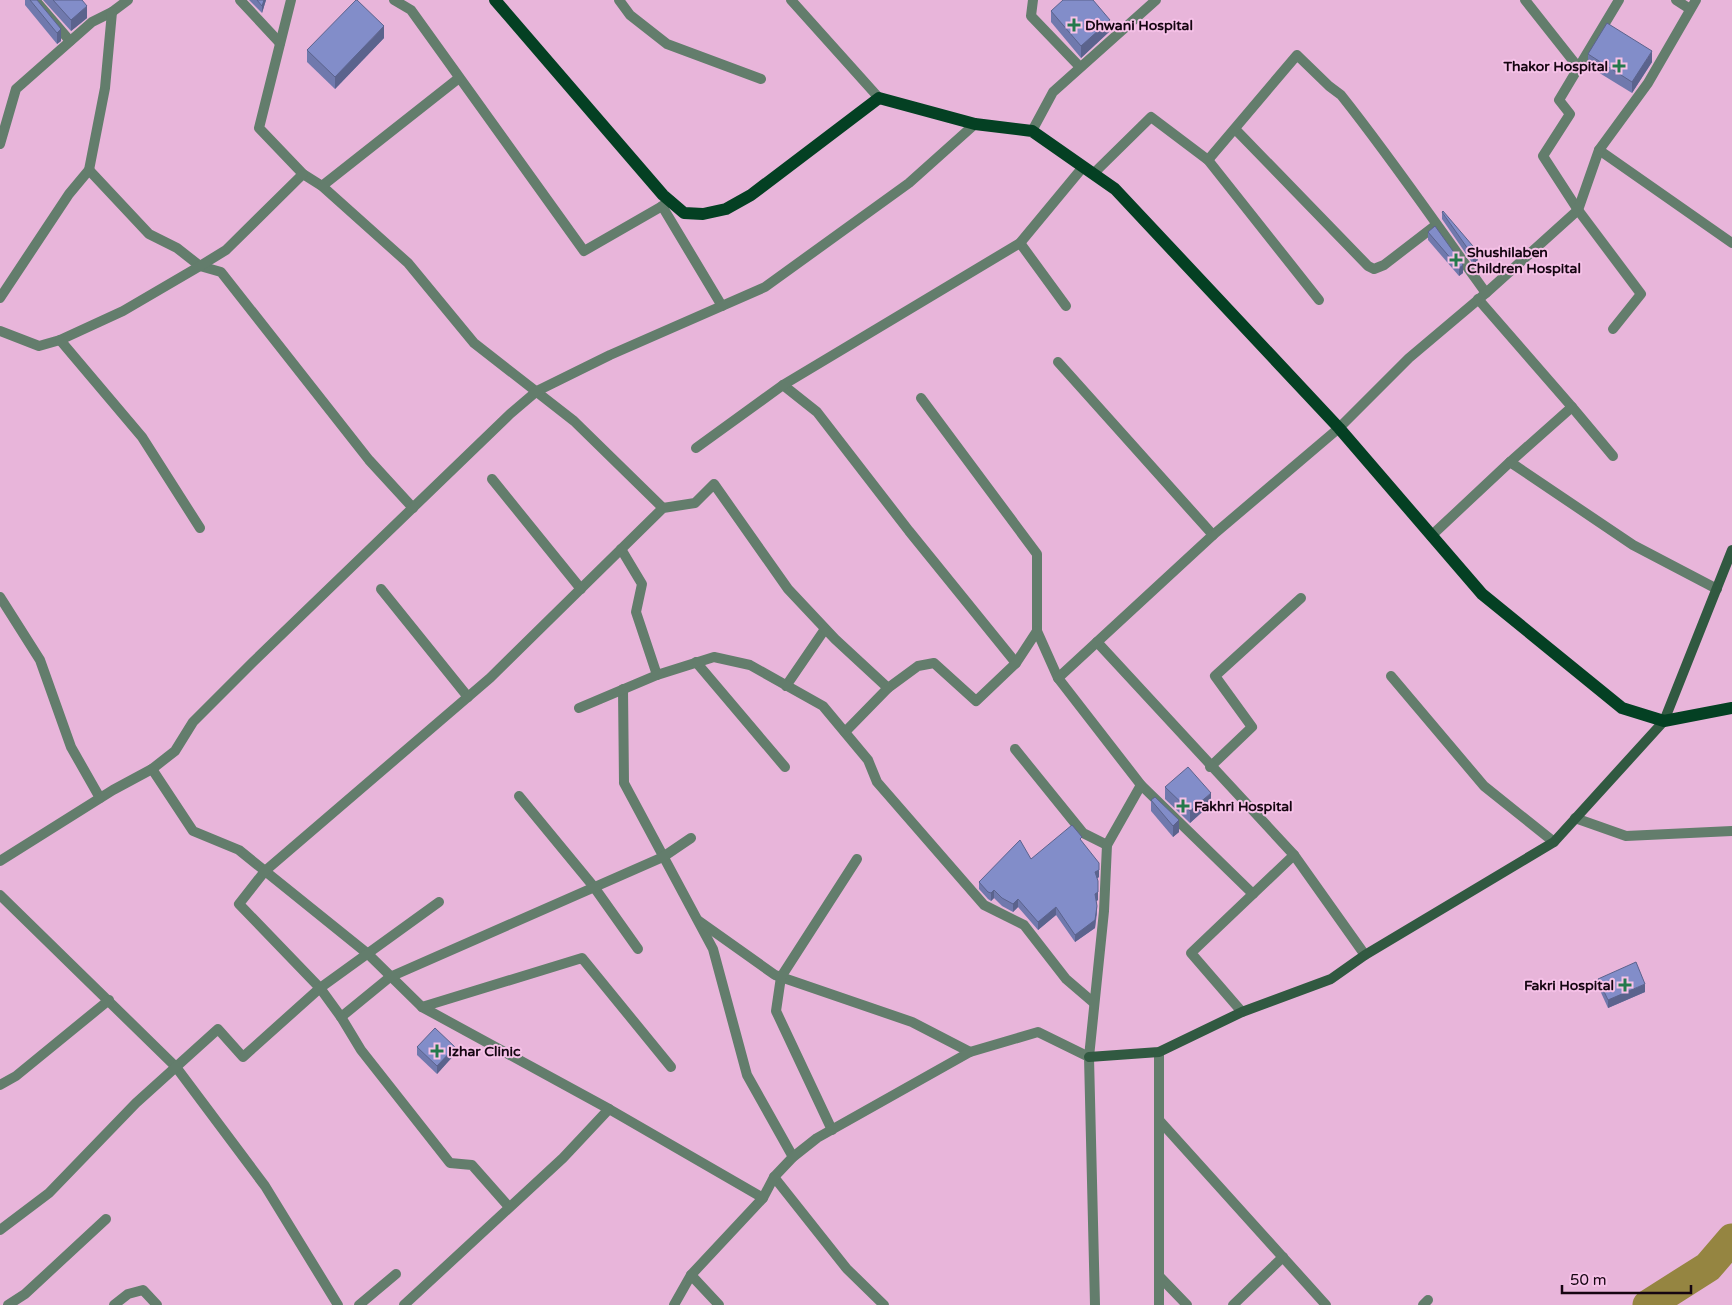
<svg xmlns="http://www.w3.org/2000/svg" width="1732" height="1305" viewBox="0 0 1732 1305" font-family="'Varela Round',sans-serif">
	<rect width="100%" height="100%" fill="#e8b5da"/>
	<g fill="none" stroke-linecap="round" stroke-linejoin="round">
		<polyline stroke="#958541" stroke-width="31" points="1648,1305 1708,1267 1732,1239"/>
		<g stroke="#637d6c" stroke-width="10">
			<polyline points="35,0 70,41"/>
			<polyline points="240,0 280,43"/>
			<polyline points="291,0 259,128 303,174 322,186 408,263 474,343 574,421 663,508"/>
			<polyline points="394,0 411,10 584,251 671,201"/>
			<polyline points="619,0 630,15 667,44 761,79"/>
			<polyline points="1525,0 1578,67"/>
			<polyline points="1676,0 1690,9"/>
			<polyline points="1235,129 1368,266 1374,269 1384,265 1436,225"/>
			<polyline points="0,144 16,89 92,22 112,12 128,0"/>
			<polyline points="1599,150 1732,243"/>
			<path d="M1208,160L1297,55L1329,86L1341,95C1392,159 1438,227 1486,293"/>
			<polyline points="89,170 149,234 177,248 200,266 221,272 369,460 413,508"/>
			<polyline points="1093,174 1151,117 1208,160 1319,300"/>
			<polyline points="322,186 459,78"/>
			<polyline points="662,206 722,306"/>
			<polyline points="1020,243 1066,306"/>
			<polyline points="0,298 69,194 89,170 105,88 112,12"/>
			<polyline points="1478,299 1572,407 1510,462"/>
			<polyline points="1613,329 1641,294 1578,210 1543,156 1570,114 1559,100 1619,0"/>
			<polyline points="0,331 39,346 60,340 123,311 200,266 226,250 303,174"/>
			<polyline points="60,340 142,437 200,528"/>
			<polyline points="1058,362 1213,535"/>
			<polyline points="783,385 817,412 909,531 1016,663"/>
			<polyline points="921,398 1037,554 1037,631"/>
			<polyline points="1572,407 1613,456"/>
			<polyline points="696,448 783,385 1020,243 1083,167"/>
			<polyline points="492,479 581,589"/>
			<polyline points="1431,536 1510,462 1633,545 1717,589"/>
			<polyline points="621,549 642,584 636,612 657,675"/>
			<polyline points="381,589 468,697"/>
			<polyline points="0,597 40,660 71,747 100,798"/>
			<polyline points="696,662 785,767"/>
			<polyline points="1391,676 1484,786 1554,842"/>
			<polyline points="786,686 825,629"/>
			<polyline points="888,688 918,666 934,663 976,701 1016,663 1037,631 1058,678 1141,785 1253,894"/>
			<polyline points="623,689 624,783 713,949 747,1075 793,1157"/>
			<polyline points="579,708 657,675 714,657 750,665 823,706 868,760 877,782 984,905 1024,925 1066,979 1094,1003"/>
			<polyline points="1015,749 1083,833 1107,845"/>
			<polyline points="1210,767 1252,727 1215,676 1301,598"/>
			<polyline points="152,769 193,831 239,850 368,954 422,1007 609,1109 763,1198"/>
			<polyline points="519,796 594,887 638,949"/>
			<polyline points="1575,818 1626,836 1732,831"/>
			<polyline points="0,895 176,1067 265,1186 338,1305"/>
			<polyline points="699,921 775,975 912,1022 970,1052"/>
			<polyline points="422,1007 582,958 671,1067"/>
			<polyline points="1242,1012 1191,953 1294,855"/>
			<polyline points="341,1017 390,977 663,857 691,838"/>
			<polyline points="1089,1057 1104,911 1107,845 1141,785"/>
			<polyline points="0,1085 16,1076 109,1000"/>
			<polyline points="1159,1120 1326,1305"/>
			<polyline points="832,1130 776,1011 781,977 857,859"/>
			<polyline points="774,1177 847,1269 884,1305"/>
			<polyline points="509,1207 472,1165 450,1163 361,1050 341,1017 320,988 239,904 265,871 490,678 663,508 695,503 714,484 788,589 835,639 888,688 845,732"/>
			<polyline points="0,1230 49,1193 136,1103 218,1029 243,1057 320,988 439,902"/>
			<polyline points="691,1275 719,1305"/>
			<polyline points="1159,1276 1187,1305"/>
			<polyline points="8,1305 25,1294 106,1219"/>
			<polyline points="114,1305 128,1294 143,1290 157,1305"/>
			<polyline points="359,1305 396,1274"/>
			<polyline points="404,1305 563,1158 609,1109"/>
			<polyline points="1159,1305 1159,1052"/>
			<polyline points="1233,1305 1283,1257"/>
			<polyline points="1423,1305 1428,1300"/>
		</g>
		<g stroke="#637d6c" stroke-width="10">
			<polyline points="791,0 879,98"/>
			<polyline points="1033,0 1031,16 1080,67"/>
			<polyline points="1032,131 1053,92 1156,0"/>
			<polyline points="1097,642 1294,855 1365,955"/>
			<polyline points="1058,678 1213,535 1339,428 1409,358 1486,293 1578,210 1599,150 1648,83 1696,0"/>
			<polyline points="0,861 113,790 152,769 175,751 193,722 253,662 510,414 537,391 610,355 765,287 909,183 975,124"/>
			<polyline points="674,1305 691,1275 763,1198 774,1177 793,1157 817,1138 970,1052 1038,1032 1089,1057 1095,1305"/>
		</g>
		<polyline stroke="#315941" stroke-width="10" points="1089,1057 1159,1052 1242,1012 1331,979 1365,955 1554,842 1664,721 1732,550"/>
		<polyline stroke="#044023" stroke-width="12" points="495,0 663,195 684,213 703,214 726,209 751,195 879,98 975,124 1032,131 1115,189 1339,428 1482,594 1622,708 1664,721 1732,708"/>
	</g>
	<g fill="#7079ad">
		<polygon points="25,0 37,0 61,29 61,41 57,44 25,5"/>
		<polygon points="43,0 82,0 87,18 71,31"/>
		<polygon points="249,0 266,0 262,13"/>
		<polygon points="1051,11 1110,31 1081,58 1051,22"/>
		<polygon points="384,38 335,89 307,62 307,50"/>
		<polygon points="1588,54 1652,62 1632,93 1588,66"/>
		<polygon points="1442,212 1478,260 1473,264 1442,219"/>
		<polygon points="1435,226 1463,273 1459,276 1428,240 1428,232"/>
		<polygon points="1165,787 1211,804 1190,823 1165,799"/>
		<polygon points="1151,800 1179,832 1173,837 1151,811"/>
		<polygon points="1082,842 1099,877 1097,878 1098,900 1096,901 1097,914 1095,928 1075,942 1056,915 1038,930 1018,907 1013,912 1002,906 994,898 991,901 988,899 979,889 979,882 1031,859"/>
		<polygon points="1598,979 1645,992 1608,1008 1598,986"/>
		<polygon points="417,1047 455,1054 437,1074 417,1055"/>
	</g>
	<g fill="#5b638d">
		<polygon points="264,0 266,0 262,13 262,6"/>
		<polygon points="87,6 87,18 71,31 71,20"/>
		<polygon points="1110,20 1110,31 1081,58 1081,46"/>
		<polygon points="384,26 384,38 335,89 335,77"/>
		<polygon points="61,29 61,41 57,44 57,33"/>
		<polygon points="1652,51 1652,62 1632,93 1632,82"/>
		<polygon points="1478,252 1478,260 1473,264 1473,256"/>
		<polygon points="1463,265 1463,273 1459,276 1459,268"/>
		<polygon points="1211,793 1211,804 1190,823 1190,811"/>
		<polygon points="1179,820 1179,832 1173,837 1173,826"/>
		<polygon points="1099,863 1099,877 1095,880 1095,872"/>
		<polygon points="1098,881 1098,900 1095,902 1095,894"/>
		<polygon points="994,890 994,898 991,901 991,893"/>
		<polygon points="1018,899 1018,907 1013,912 1013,904"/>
		<polygon points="1097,906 1095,928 1075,942 1075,935"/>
		<polygon points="1056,907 1056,915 1038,930 1038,922"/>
		<polygon points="1645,984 1645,992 1608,1008 1608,1000"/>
		<polygon points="455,1047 455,1054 437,1074 437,1066"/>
	</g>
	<g fill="#828dc9" stroke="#5b638d">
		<polygon points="30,0 37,0 61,29 57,33"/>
		<polygon points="53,0 82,0 87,6 71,20"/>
		<polygon points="257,0 264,0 262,6"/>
		<polygon points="356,0 357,0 384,26 335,77 307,50"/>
		<polygon points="1063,0 1093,0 1110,20 1081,46 1051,11"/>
		<polygon points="1607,23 1652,51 1632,82 1588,54"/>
		<polygon points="1443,211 1478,252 1473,256 1442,212"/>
		<polygon points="1435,226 1463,265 1459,268 1428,232"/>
		<polygon points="1188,767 1211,793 1190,811 1165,787"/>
		<polygon points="1155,797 1179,820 1173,826 1151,800"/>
		<polygon points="1072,825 1082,837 1080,839 1099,863 1099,870 1095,872 1098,881 1098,892 1095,894 1097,906 1095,920 1075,935 1056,907 1038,922 1018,899 1013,904 1002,898 994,890 991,893 988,892 979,882 1020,840 1031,859"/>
		<polygon points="1636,962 1645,984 1608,1000 1598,979"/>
		<polygon points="435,1028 455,1047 437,1066 417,1047"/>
	</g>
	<g fill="#24794c" stroke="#f5c1e7" stroke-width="2">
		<path d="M1071.5 17.5h5v5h5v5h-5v5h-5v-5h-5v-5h5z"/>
		<path d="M1616.5 58.5h5v5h5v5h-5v5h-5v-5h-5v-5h5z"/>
		<path d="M1453.5 252.5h5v5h5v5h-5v5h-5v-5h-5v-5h5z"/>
		<path d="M1180.5 798.5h5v5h5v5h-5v5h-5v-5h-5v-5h5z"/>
		<path d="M1622.5 977.5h5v5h5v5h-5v5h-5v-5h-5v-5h5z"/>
		<path d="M434.5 1043.5h5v5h5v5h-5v5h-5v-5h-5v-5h5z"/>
	</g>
	<g text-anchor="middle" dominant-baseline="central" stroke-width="4" stroke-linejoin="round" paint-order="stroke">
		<g font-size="14" font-weight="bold" fill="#150511" stroke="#f5c1e7" text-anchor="start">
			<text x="1085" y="25">Dhwani Hospital</text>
			<text x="1608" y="66" text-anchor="end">Thakor Hospital</text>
			<text x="1467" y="252">Shushilaben<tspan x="1467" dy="16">Children Hospital</tspan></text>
			<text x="1194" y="806">Fakhri Hospital</text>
			<text x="1614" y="985" text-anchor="end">Fakri Hospital</text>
			<text x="448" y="1051">Izhar Clinic</text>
		</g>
	</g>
	<path d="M1562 1285v8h129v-8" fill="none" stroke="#150511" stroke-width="2.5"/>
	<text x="1570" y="1285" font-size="15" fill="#150511" stroke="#f5c1e7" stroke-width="4" paint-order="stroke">50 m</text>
</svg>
